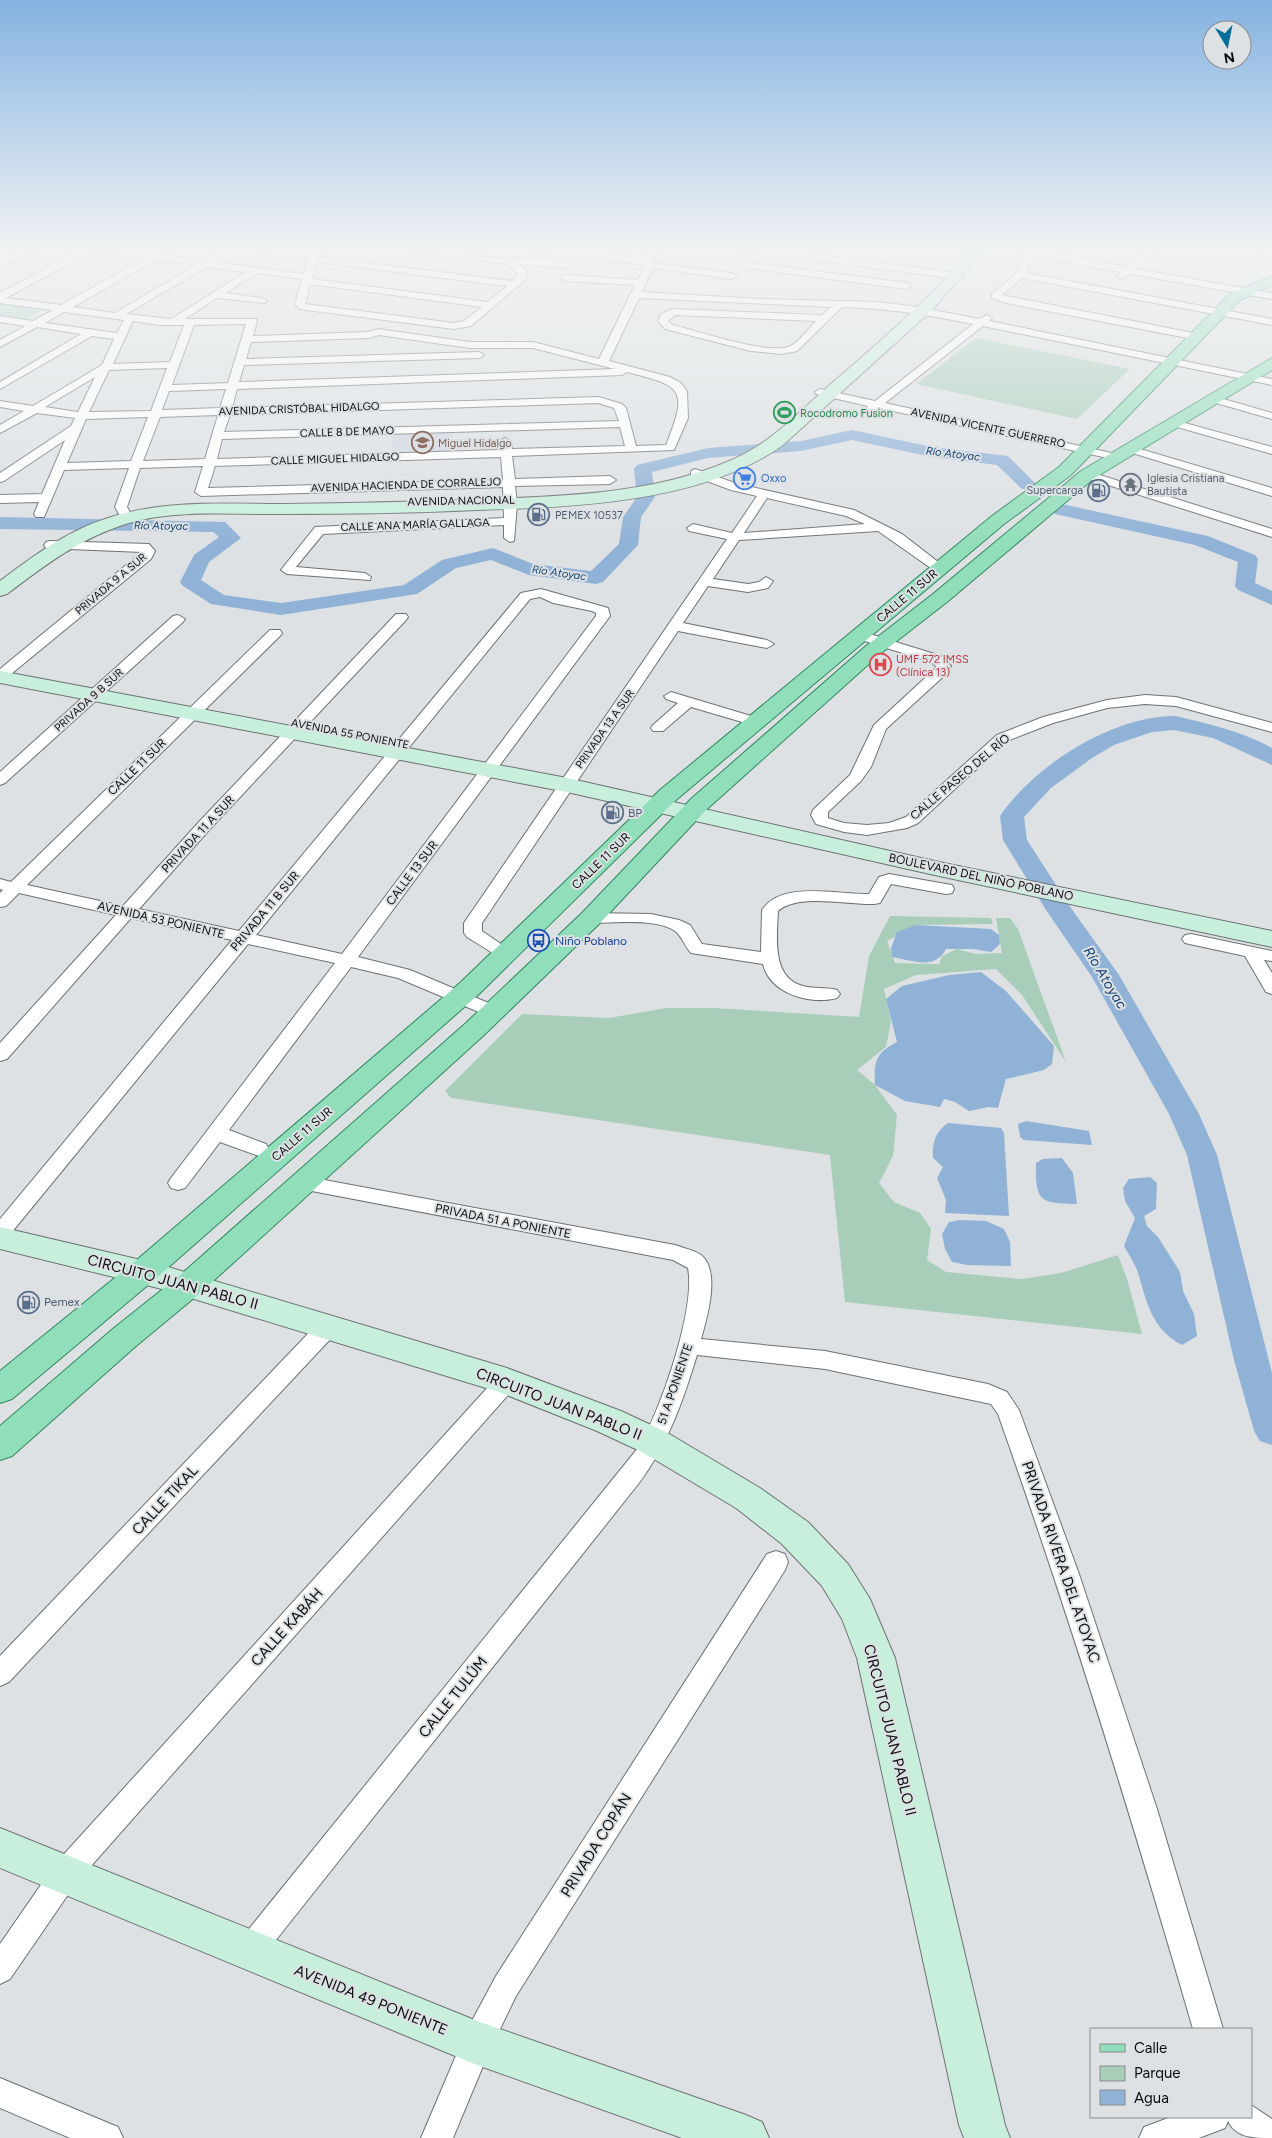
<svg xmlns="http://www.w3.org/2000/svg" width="1272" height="2138" viewBox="0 0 1272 2138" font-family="Figtree,sans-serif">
	<rect width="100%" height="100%" fill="#dee1e4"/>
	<polygon fill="#ced7e0" points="453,431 452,453 391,454 393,433"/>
	<g fill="#a8cdb9">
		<polygon points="0,300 48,307 25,320 0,316"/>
		<polygon points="976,338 1130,369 1077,419 916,384"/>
		<polygon points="890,916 991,918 993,924 916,925 887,941 895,963 939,964 942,956 957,949 976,954 1002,953 996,918 1010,918 1018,929 1066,1062 1022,995 996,969 916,975 884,989 891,1021 886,1047 857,1070 875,1085 897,1115 893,1156 879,1183 894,1202 920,1213 931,1229 927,1260 946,1272 1022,1279 1061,1273 1118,1255 1127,1279 1142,1334 845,1302 830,1155 451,1098 445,1091 522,1014 609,1018 666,1008 714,1008 859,1017 869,956"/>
	</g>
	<g fill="#90b2d7">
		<path d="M916,925L991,929L999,935L1000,944L991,952L973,949H946C935,971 911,960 892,957L891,948L897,932Z"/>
		<path d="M981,972L1006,991L1054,1046L1052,1064L1044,1070L1006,1079L998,1108L989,1107L969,1111L955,1102L944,1099L940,1107L905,1101L875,1085C874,1062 875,1053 897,1042L886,999L902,986L949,975Z"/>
		<polygon points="1026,1121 1089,1131 1092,1145 1024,1140 1020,1137 1018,1124"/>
		<path d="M948,1123L1001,1128L1004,1133L1009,1216L945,1213L946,1200L937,1178L943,1167L933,1158C932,1143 935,1132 948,1123Z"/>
		<path d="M1062,1158L1073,1173L1077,1204C1041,1203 1035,1203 1036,1163L1043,1159Z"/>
		<path d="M1150,1177L1157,1183L1156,1209L1144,1216L1147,1226L1158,1237L1180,1272L1183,1291L1194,1314L1197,1336L1182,1345C1150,1328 1147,1301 1137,1270C1134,1262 1128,1254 1124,1246L1135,1218L1125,1201L1123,1188L1129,1179Z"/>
		<polygon points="960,1220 986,1221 1004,1229 1010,1242 1011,1266 967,1265 952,1262 945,1249 942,1234 949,1222"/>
	</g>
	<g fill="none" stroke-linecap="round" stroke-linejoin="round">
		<polyline stroke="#90b2d7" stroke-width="2.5" points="1257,248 1261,249"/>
		<g fill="#90b2d7" fill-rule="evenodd">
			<polygon points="852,430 932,447 1008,456 1037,485 1034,489 1022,489 997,465 932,457 852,440 801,451 708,458 652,472 655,497 641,517 638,545 603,582 596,584 529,575 491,560 456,568 417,594 281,615 211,604 183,586 180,582 194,555 219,537 213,532 0,529 0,517 225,522 241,538 209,562 201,580 224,595 281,603 404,585 442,560 493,548 533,564 591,571 619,544 623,517 637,497 634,469 637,465 708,448 801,441"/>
			<polygon points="1062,504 1208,536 1255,555 1258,559 1255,583 1272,591 1272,605 1238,590 1235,586 1238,562 1195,545 1055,514 1053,510 1055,506"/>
			<path d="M1175,716C1210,724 1241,731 1272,748V765L1213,738L1174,730L1152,732L1114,745L1092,758L1051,788L1024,817L1027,840L1071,908L1119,975L1199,1114L1217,1155L1272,1373V1445L1260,1441L1254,1431L1234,1360L1187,1155L1169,1114L1092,977L1046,910L1003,840L1000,816C1035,765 1112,716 1175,716Z"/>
		</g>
		<defs>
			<g id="street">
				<polygon points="25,248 37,248 0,267 0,260"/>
				<path d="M84,248H110L153,254L158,252L163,255L204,261L225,248H237L215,262L304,274L311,248H321L318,257L513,281L518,274L508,264L413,251L408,248C444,248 478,259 513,259C527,259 559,256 570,265L565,268L519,264L528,273L525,280L471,326L454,329L299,309L295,304L302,279L257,273L225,293L262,298L267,301L265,303L217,298L185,319H256L257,321L253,336L368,332L378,329L470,342H533L599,359L635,285L565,281L560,278L565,275L638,280L645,265L532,251L527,248H556L644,258L655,248H665L651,261L653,263L732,273L737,276L732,279L653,268L642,292L761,299L879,302L918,307L979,319L987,315L992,318L989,321L1272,379V385L983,326L885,403L1121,455L1123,457L1117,460L879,408L871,412L865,409L868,406L816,394L815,392L820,389L875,401L973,324C929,315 887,308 842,307L797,351L782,354L751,351L665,329L658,321L661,314L673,309L822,315L831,307L639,298L609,361L670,377L681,383L687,391L688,418L674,450L512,456L515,479L610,476L616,480L610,484L515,486L517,504L514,541L510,542L504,538V525L323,534L296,567L365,573L371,577L370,580L287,574L281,570L315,527L504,518L503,487L201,496L195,492L203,466L140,468L127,507L133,518L127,522L123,521L115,507L129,468L64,470L44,517H36L34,514L39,502L0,503V495L42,494L65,440L4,481L0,482V473L71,426L75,418L37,413L0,433V425L24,411L0,407V401L33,406L102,365L114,339L92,336L0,389V382L81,334L37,327L0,347V340L25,326L0,322V316L33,321L53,310L0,303V293ZM93,251L145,258L61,305L6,298ZM156,260L196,265L115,313L73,307ZM317,262L507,286L488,302L312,279ZM207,267L246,272L171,319L126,314ZM310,284L482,307L464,321L454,323L305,304ZM64,312L124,320L117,333L45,323ZM675,315L816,321C809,328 798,344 788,347C764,354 698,331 673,325L668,321ZM133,321L160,325H184L170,362L113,364ZM246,324L228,383L172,385L194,325ZM379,335L470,348H533L615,369L239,382L244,365L479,358L484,355L479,352L246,359L251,342L369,338ZM167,368L151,411L89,412L109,370ZM627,372C682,386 689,388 666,445L636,446L626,408L622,404L599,397L232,408L237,389L622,375ZM95,377L78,412L45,407ZM226,389L220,408L162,410L169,391ZM598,403L614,408L619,421L224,432L230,415ZM218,415L205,459L143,461L160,417ZM148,417L131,461L67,463L86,419ZM620,427L625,446L512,449L511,441L505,438L499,441L500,450L217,459L222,439ZM501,457L503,480L208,488L215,466Z"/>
				<polygon points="257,248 274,248 275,249 270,252"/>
				<polygon points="738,248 764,248 958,273 963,276 958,279 743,251"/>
				<polygon points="1027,248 1127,267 1150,248 1161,248 1136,269 1272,293 1272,299 1131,274 1122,279 1117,276 1121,272 1033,256 1026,273 1272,319 1272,325 1022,278 1002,295 1198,334 1203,337 1198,340 1006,303 992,298 992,294 1016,274"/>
				<polygon points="743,262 907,283 912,286 907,289 740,267 738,265"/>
				<polygon points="1213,396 1272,413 1272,419 1209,401 1208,399"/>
				<polygon points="1174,420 1272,447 1272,454 1170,425 1168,423"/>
				<polygon points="1130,446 1272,488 1272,496 1126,451 1126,447"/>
				<path d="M695,469L738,484L854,510L902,534L946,568L945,571H935L878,531L739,540L713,579L748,584L759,582L766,577L773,581L768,588L748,592L708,586L683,623L767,640L774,644L767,648L678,631L482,923V931L514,953L511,957H499L467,937L464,933V923L727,539L689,531L687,528L693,524L732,533L757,496L731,490L691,475V471ZM767,498L846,516L865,524L744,533Z"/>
				<polygon points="1087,471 1272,529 1272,537 1083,477 1081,475"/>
				<polygon points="50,541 149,544 155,551 151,559 5,679 0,680 0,669 142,552 46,548 44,545 46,542"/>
				<path d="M541,589L608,608L610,616L358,957L410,970L498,1007L501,1011L498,1015H486L398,978L351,967L229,1130L266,1144L269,1149L266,1154L259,1156L220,1142L185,1188L178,1190L171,1188L168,1183L171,1178L335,963L248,944L7,1238L0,1241V1219L232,940L131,918L7,1059L0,1061V1043L116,915L19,893L6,906L0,907V893L3,890L0,889V879L11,882L270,630H280L282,633L280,636L27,885L123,906L198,823L396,614H406L408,617L406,620L210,829L139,909L239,931L521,593ZM540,597L553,603L592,611L596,613V616L342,954L256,935L530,599Z"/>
				<polygon points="178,615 185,619 183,622 5,783 0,785 0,772 173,616"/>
				<polygon points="860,631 941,656 951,666 946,674 886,729 871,767 861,781 828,812 828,818 844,823 867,825 889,823 906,817 997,735 1043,717 1107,700 1145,695 1176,697 1272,723 1272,732 1176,706 1145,704 1107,708 1053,723 1007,741 918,823 907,828 867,835 844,832 816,824 811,815 813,810 850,775 874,725 937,667 931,662 855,638 853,635"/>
				<polygon points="671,692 761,719 763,722 756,726 691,707 663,731 653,731 651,728 653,725 678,703 666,699 664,696"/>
				<path d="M889,874L946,884L952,885L954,889L952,893L946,894L891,884L880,903L874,904C848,905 798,893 778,911C777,936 771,978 803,986C814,989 826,987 837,990L840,994L837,998C810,1005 770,994 763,964L691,953C685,947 682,936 675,931C657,918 613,923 591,923L585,922L583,918L585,914L591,913L651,914L679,920L690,925L702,944L761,952L762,910C782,880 838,895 869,894L879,877Z"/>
				<polygon points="1191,934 1272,951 1272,961 1264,960 1272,973 1272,994 1266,992 1245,956 1185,943 1182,939 1185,935"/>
				<path d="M303,1176L675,1245C683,1248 694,1250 701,1255C721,1271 707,1318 701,1339L825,1351L988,1384L1007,1392L1019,1410L1079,1574L1157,1809L1223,2029H1193C1133,1822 1070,1617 998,1414L991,1404L825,1369L697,1355C683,1401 668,1444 639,1483L260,1960L250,1965L240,1960L235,1950L240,1940L638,1448C660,1413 696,1309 688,1268L673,1260L296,1188L293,1183L296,1178Z"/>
				<polygon points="329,1318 337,1320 340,1326 337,1332 9,1682 0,1686 0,1656 321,1320"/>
				<polygon points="507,1372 515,1375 518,1381 515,1387 76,1883 10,1979 0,1984 0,1944 56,1863 499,1375"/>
				<polygon points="776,1551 785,1554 788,1562 785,1570 516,1996 488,2054 453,2138 421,2138 466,2032 496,1976 767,1554"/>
				<polygon points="0,2078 118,2127 123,2138 70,2138 0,2108"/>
				<path d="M1251,2105L1272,2119V2138C1254,2138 1236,2138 1228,2121L1225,2128L1199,2138H1139L1144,2127L1171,2117H1251Z"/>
			</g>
			<g id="secondary">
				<path d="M972,248H986L931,311L783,445C702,503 573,507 477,510C412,513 347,514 282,514C232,515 178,509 129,523C82,537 45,565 7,594L0,596V581C32,557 64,533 102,520C161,499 223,504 284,504C353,503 421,502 490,499C571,496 658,493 734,459C770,443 795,416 824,390C876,345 928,301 972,248Z"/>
				<polygon points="0,671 567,778 939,862 1272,931 1272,947 939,876 567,792 0,683"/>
				<polygon points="0,1227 158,1264 507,1368 621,1411 666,1432 760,1488 808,1522 848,1564 870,1599 895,1658 1005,2125 1010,2138 964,2138 959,2125 857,1658 842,1619 822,1586 782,1544 736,1508 642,1452 597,1431 499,1392 158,1288 0,1249"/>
				<polygon points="0,1828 477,2021 746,2115 762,2122 769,2138 682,2138 477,2065 0,1868"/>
			</g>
			<g id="primary">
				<polygon points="1272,276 1272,285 1240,300 1071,475 1004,524 676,800 479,994 154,1280 12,1399 0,1403 0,1371 132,1264 461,982 660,790 992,516 1059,467 1230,294"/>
				<polygon points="1272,358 1272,370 1093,479 947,602 880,654 707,809 600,923 484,1035 200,1293 136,1346 12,1456 0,1460 0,1426 114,1328 178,1277 466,1023 582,913 691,799 866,646 933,594 1081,471"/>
			</g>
		</defs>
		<use href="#street" stroke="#6e7174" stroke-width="2"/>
		<use href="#secondary" stroke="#6e7174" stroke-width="2"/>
		<use href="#primary" stroke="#328760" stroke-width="2"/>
		<use href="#street" fill="#fff" fill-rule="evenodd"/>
		<use href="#secondary" fill="#c8efdc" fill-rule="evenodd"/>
		<use href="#primary" fill="#91dfba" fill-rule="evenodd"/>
	</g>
	<linearGradient id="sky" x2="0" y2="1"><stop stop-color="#85b3e1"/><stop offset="0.45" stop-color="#f0f2f3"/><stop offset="1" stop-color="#f0f2f3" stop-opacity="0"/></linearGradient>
	<rect width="1272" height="547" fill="url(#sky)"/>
	<defs>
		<symbol id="stadium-ring" viewBox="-11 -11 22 22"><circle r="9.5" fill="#dee1e4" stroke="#2e9e5b" stroke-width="1.5"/><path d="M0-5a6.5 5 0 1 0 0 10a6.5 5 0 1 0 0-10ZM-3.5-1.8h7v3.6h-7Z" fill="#2e9e5b"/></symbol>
		<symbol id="school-ring" viewBox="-11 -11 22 22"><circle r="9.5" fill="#dee1e4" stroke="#8d6e63" stroke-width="1.5"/><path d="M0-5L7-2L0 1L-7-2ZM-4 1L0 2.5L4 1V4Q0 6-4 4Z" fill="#8d6e63"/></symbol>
		<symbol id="supermarket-ring" viewBox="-11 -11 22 22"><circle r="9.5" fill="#dee1e4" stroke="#3f7fe0" stroke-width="1.5"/><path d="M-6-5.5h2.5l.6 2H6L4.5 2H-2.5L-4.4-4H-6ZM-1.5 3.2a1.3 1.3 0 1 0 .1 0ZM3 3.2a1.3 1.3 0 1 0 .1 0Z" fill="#3f7fe0"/></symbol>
		<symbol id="temple-ring" viewBox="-11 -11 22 22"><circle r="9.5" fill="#dee1e4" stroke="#6b7280" stroke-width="1.5"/><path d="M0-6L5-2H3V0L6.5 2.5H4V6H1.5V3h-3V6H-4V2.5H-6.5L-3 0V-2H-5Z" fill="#6b7280"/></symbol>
		<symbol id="fuel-ring" viewBox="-11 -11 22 22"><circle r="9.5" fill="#dee1e4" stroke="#5c6f8a" stroke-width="1.5"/><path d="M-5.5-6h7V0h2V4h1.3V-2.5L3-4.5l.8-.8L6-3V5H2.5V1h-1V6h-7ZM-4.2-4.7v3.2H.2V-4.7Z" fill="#5c6f8a"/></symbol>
		<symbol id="hospital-ring" viewBox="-11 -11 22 22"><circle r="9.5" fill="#dee1e4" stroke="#e0444e" stroke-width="1.5"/><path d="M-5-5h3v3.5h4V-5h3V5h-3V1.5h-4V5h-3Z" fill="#e0444e"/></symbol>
		<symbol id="bus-ring" viewBox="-11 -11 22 22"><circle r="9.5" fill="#dee1e4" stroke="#1a4fb4" stroke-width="1.5"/><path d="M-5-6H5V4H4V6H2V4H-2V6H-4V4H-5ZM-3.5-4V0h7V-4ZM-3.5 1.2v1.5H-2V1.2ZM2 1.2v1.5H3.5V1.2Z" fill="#1a4fb4"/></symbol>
	</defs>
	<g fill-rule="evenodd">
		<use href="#stadium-ring" x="772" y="400" width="25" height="25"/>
		<use href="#school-ring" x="410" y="430" width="25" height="25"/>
		<use href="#supermarket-ring" x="732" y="466" width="25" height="25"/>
		<use href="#temple-ring" x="1118" y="472" width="25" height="25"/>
		<use href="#fuel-ring" x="1086" y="478" width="25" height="25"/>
		<use href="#fuel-ring" x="526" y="502" width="25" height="25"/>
		<use href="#hospital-ring" x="868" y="652" width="25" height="25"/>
		<use href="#fuel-ring" x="600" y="800" width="25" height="25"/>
		<use href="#bus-ring" x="526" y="928" width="25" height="25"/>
		<use href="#fuel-ring" x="16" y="1290" width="25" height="25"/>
	</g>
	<g text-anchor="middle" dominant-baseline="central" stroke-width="4" stroke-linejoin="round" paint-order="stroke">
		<g font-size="11" fill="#0c0d0e" stroke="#dee1e4">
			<text transform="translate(299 409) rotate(-2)">AVENIDA CRISTÓBAL HIDALGO</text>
			<text transform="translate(988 428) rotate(12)">AVENIDA VICENTE GUERRERO</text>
			<text transform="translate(347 432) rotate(-2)">CALLE 8 DE MAYO</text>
			<text transform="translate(335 459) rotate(-2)">CALLE MIGUEL HIDALGO</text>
			<text transform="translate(406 485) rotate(-2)">AVENIDA HACIENDA DE CORRALEJO</text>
			<text transform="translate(461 501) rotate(-1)">AVENIDA NACIONAL</text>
			<text transform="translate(415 525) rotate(-2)">CALLE ANA MARÍA GALLAGA</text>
			<text transform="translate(111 584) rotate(-40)">PRIVADA 9 A SUR</text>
			<text transform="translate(89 700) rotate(-42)">PRIVADA 9 B SUR</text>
			<text transform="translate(605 729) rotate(-55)">PRIVADA 13 A SUR</text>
			<text transform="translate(350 734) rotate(11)">AVENIDA 55 PONIENTE</text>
		</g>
		<g font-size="11" fill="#27864d" stroke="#dee1e4" text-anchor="start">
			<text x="800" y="413">Rocodromo Fusion</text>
		</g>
		<g font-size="11" fill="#785e54" stroke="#dee1e4" text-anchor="start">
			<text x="438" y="443">Miguel Hidalgo</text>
		</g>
		<g font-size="11" font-style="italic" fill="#104170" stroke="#dee1e4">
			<text transform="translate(953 454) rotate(7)">Río Atoyac</text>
			<text transform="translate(161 526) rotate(1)">Río Atoyac</text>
			<text transform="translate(559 573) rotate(8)">Río Atoyac</text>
		</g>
		<g font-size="11" fill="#366cbe" stroke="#dee1e4" text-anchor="start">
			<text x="761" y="478">Oxxo</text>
		</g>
		<g font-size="11" fill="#5b616d" stroke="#dee1e4" text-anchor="start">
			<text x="1147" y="478">Iglesia Cristiana<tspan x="1147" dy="13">Bautista</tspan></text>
		</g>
		<g font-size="11" fill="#4e5e75" stroke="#dee1e4" text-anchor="end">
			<text x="1083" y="490">Supercarga</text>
			<text x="555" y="515" text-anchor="start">PEMEX 10537</text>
		</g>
		<g font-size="11" fill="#be3a42" stroke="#dee1e4" text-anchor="start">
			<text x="896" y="659">UMF 572 IMSS<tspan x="896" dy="13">(Clínica 13)</tspan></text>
		</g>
		<g font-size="12" fill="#0c0d0e" stroke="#dee1e4">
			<text transform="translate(907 596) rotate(-40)">CALLE 11 SUR</text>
			<text transform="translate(137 767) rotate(-44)">CALLE 11 SUR</text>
			<text transform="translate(960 777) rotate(-40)">CALLE PASEO DEL RÍO</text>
			<text transform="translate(198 834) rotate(-47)">PRIVADA 11 A SUR</text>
			<text transform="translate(601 861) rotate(-44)">CALLE 11 SUR</text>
			<text transform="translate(412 873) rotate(-53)">CALLE 13 SUR</text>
			<text transform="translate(981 877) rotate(12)">BOULEVARD DEL NIÑO POBLANO</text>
			<text transform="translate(265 911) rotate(-50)">PRIVADA 11 B SUR</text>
			<text transform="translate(161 920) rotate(13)">AVENIDA 53 PONIENTE</text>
			<text transform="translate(302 1134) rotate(-41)">CALLE 11 SUR</text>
			<text transform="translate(503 1221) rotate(11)">PRIVADA 51 A PONIENTE</text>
			<text transform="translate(675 1384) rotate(-71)">51 A PONIENTE</text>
		</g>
		<g font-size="12" fill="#4e5e75" stroke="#dee1e4" text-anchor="start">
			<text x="628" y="813">BP</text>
			<text x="44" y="1302">Pemex</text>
		</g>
		<g font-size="12" fill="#164399" stroke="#dee1e4" text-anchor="start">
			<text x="555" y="941">Niño Poblano</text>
		</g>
		<g font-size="14" font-style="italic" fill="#104170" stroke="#dee1e4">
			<text transform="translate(1105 978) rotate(59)">Río Atoyac</text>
		</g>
		<g font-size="15" fill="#0c0d0e" stroke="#dee1e4">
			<text transform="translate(173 1282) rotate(15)">CIRCUITO JUAN PABLO II</text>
			<text transform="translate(559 1404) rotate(21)">CIRCUITO JUAN PABLO II</text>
			<text transform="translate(165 1500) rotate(-47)">CALLE TIKAL</text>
			<text transform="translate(1061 1562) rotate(71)">PRIVADA RIVERA DEL ATOYAC</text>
			<text transform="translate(287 1627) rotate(-48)">CALLE KABÁH</text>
			<text transform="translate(453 1697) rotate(-51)">CALLE TULÚM</text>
			<text transform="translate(890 1730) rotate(76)">CIRCUITO JUAN PABLO II</text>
			<text transform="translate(596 1845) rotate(-58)">PRIVADA COPÁN</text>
			<text transform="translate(371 2000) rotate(22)">AVENIDA 49 PONIENTE</text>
		</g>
	</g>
	<rect x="1090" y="2028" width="162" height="90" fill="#dee1e4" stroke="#8a8c8e"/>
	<rect x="1100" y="2044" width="25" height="8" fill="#91dfba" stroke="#8a8c8e"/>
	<text x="1134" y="2053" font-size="15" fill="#0c0d0e">Calle</text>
	<rect x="1100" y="2066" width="25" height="15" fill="#a8cdb9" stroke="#8a8c8e"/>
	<text x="1134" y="2078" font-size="15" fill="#0c0d0e">Parque</text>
	<rect x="1100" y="2090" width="25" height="15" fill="#90b2d7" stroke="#8a8c8e"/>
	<text x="1134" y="2103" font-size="15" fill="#0c0d0e">Agua</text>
	<g transform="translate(1227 45) rotate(170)"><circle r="24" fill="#dee1e4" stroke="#8a8c8e"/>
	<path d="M0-4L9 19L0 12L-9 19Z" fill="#016e9a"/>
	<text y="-8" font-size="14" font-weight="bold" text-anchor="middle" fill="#0c0d0e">N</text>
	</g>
</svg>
